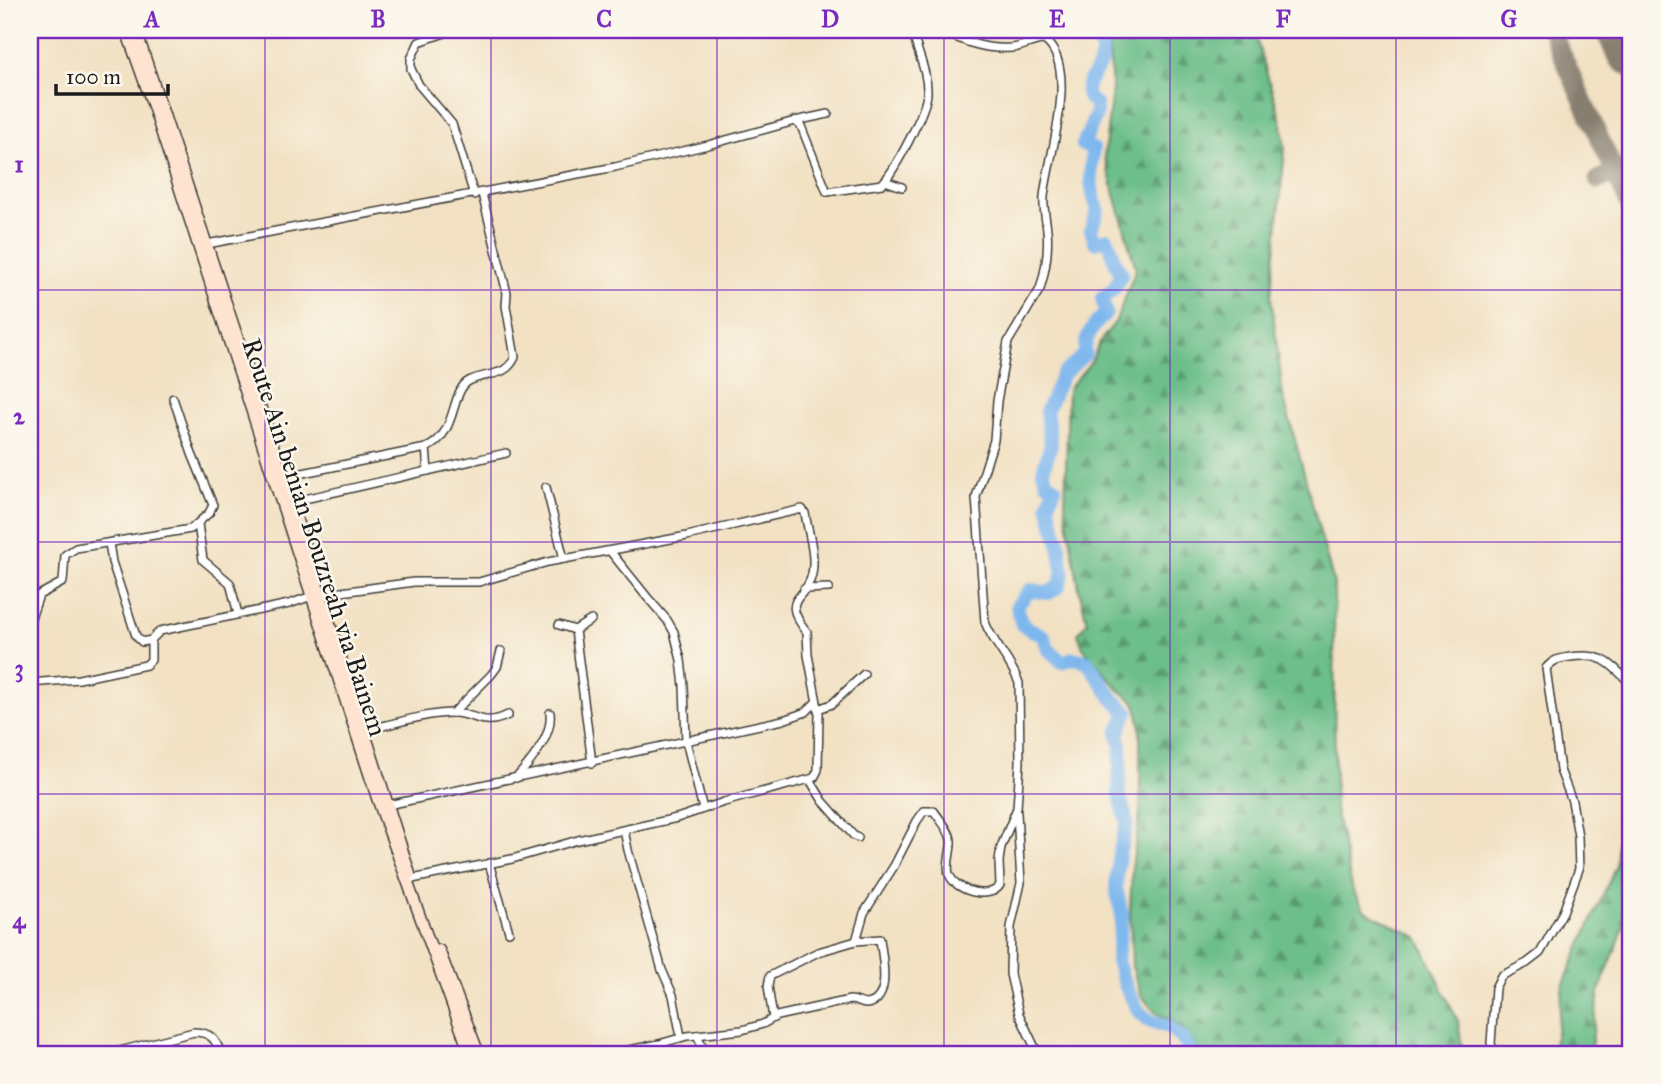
<svg xmlns="http://www.w3.org/2000/svg" width="1661" height="1084" viewBox="0 0 1661 1084" font-family="'IM FELL Great Primer',serif">
	<defs>
		<pattern id="forest-firs" width="22" height="20" patternUnits="userSpaceOnUse" patternTransform="scale(1.75)"><rect width="22" height="20" fill="#6cbe8a"/><path d="M5 1l3.5 6h-7zM16 11l3.5 6h-7z" fill="#589a70"/></pattern>
	</defs>
	<rect width="100%" height="100%" fill="#fbf7ec"/>
	<filter id="ink" filterUnits="userSpaceOnUse"><feTurbulence type="fractalNoise" baseFrequency=".0143" numOctaves="2"/><feDisplacementMap in="SourceGraphic" scale="14" xChannelSelector="R" yChannelSelector="G"/><feConvolveMatrix kernelMatrix="1 2 1 2 8 2 1 2 1" color-interpolation-filters="sRGB"/></filter>
	<filter id="wash" filterUnits="userSpaceOnUse"><feTurbulence type="fractalNoise" baseFrequency=".00686" numOctaves="4" result="noise"/><feDisplacementMap in="SourceGraphic" scale="28" xChannelSelector="R" yChannelSelector="G"/><feGaussianBlur stdDeviation="1.57" result="paint"/><feColorMatrix in="noise" values="0 0 0 0 0 0 0 0 0 0 0 0 0 0 0 0 0 1.4 0 .05"/><feComposite in="paint" operator="in"/></filter>
	<g filter="url(#wash)">
		<rect width="100%" height="100%" fill="#f2e1c3"/>
		<g fill="url(#forest-firs)" stroke="#446d53" stroke-width="2">
			<polygon points="1103,30 1251,30 1258,44 1282,124 1285,149 1271,296 1283,395 1334,584 1335,809 1353,891 1365,911 1418,937 1458,1021 1463,1054 1201,1054 1180,1026 1155,1012 1141,995 1132,966 1130,910 1132,868 1140,814 1140,723 1135,702 1119,690 1083,648 1078,634 1087,622 1079,589 1065,508 1068,389 1091,362 1101,340 1116,321 1136,269 1104,156 1112,89 1109,50"/>
			<polygon points="1631,740 1631,897 1622,932 1599,992 1590,1054 1553,1054 1563,985 1616,866 1624,760"/>
		</g>
		<g fill="none" stroke-linecap="round" stroke-linejoin="round">
			<path stroke="#7eb7ee" stroke-width="14" d="M1079,30C1131,54 1078,77 1088,96C1089,100 1093,102 1096,104V114L1083,145L1093,149C1090,170 1089,189 1098,209L1091,230L1095,242L1107,239C1113,249 1113,265 1122,273L1114,289L1102,298L1106,313C1094,325 1084,336 1085,354L1062,375L1046,412L1051,444L1043,471L1047,483L1055,488L1048,505L1059,544L1063,573L1059,586L1049,593L1030,590L1017,606L1022,625L1044,636L1048,649L1062,662L1073,658L1087,661L1112,698L1127,712L1118,733L1121,746L1119,791L1127,823L1119,854L1116,887L1122,916L1117,961L1126,987L1139,1012L1149,1020L1170,1028L1184,1040L1192,1054"/>
			<g stroke="#877e70" stroke-width="19">
				<polyline points="1551,30 1631,208"/>
				<polyline points="1598,180 1631,165"/>
			</g>
			<polyline stroke="#877e70" stroke-width="51" points="1622,30 1631,50"/>
		</g>
	</g>
	<g filter="url(#ink)">
		<g fill="none" stroke-linecap="round" stroke-linejoin="round">
			<defs>
				<g id="street">
					<polyline points="453,30 419,42 411,59 411,69 419,85 452,124 474,195"/>
					<polyline points="795,121 828,114"/>
					<polyline points="885,181 902,187"/>
					<path d="M207,244L615,167L708,145L795,121L801,126L827,192L882,184C894,172 927,110 927,93C928,72 916,50 912,30"/>
					<path d="M428,471L426,448C458,435 450,391 469,381C486,372 506,378 515,357L506,306L507,293L482,194"/>
					<polyline points="283,477 426,448"/>
					<polyline points="546,487 564,559"/>
					<polyline points="291,502 506,453"/>
					<polyline points="198,524 203,560 230,583 238,614"/>
					<polyline points="109,543 112,562 136,636 142,642 151,640"/>
					<polyline points="610,551 647,597 667,620 674,632 681,660 684,686 686,741 703,809"/>
					<polyline points="804,589 829,588"/>
					<polyline points="30,621 39,595 63,582 65,555 76,548 191,529 209,513 213,505 192,454 173,398"/>
					<polyline points="559,625 575,630 591,620"/>
					<polyline points="575,630 592,763"/>
					<path d="M30,683L79,679L146,665L151,660V640L160,631L289,604L312,596L414,582H479L548,562L687,536L802,509L805,513C808,532 816,555 812,574C807,601 778,596 807,632L808,655L819,713L818,770L814,778L724,802L677,818L578,840L512,859L412,879"/>
					<polyline points="818,709 832,704 864,674"/>
					<polyline points="453,713 491,675 497,667 501,651"/>
					<path d="M364,730C392,725 428,712 455,713C478,715 484,727 508,715"/>
					<path d="M516,778C531,762 553,736 550,713"/>
					<polyline points="810,780 823,801 853,835 858,838"/>
					<polyline points="388,805 783,720 806,712 816,702"/>
					<polyline points="1017,813 1021,883 1011,927 1010,974 1019,1014 1038,1054"/>
					<polyline points="624,830 628,850 662,970 673,995 681,1037"/>
					<polyline points="489,863 509,932"/>
					<path d="M773,1018L768,986L770,976L818,952L856,941L864,913L894,866L917,821L924,811H934C939,819 950,830 951,840C952,851 946,863 949,874C955,891 990,901 1000,885L999,861L1001,847L1017,808L1020,763L1019,683C1011,660 993,644 985,622L976,497L994,440L997,401L1008,342L1040,289C1046,269 1049,250 1047,230C1046,219 1043,208 1044,197C1047,161 1081,66 1044,40C1032,40 1022,48 1011,48C985,50 962,41 940,30"/>
					<polyline points="697,1035 706,1054"/>
					<path d="M108,1054L194,1032C210,1032 216,1039 221,1054"/>
					<path d="M609,1054L659,1044L687,1036L742,1030L763,1024L777,1016L850,1000C856,1000 861,1004 866,1004C893,1002 882,956 880,939L856,941"/>
					<path d="M1494,1054L1491,1043L1495,988L1501,976L1527,963L1540,953L1563,912L1579,869L1578,836L1572,801L1560,770L1546,668C1554,659 1559,659 1570,657C1602,652 1610,663 1631,684"/>
				</g>
				<g id="secondary">
					<polyline points="126,30 151,100 377,798 470,1054"/>
					<polyline points="136,30 270,436 410,874"/>
					<polyline points="439,950 479,1054"/>
				</g>
			</defs>
			<use href="#street" stroke="#3c3a35" stroke-width="10"/>
			<use href="#secondary" stroke="#3c3a35" stroke-width="13"/>
			<use href="#street" stroke="#fff" stroke-width="7"/>
			<use href="#secondary" stroke="#fee3d1" stroke-width="10"/>
		</g>
	</g>
	<path fill="none" stroke="#7b2cbf" stroke-width="2" stroke-opacity="0.55" d="M265,30V1054M491,30V1054M717,30V1054M944,30V1054M1170,30V1054M1396,30V1054M30,290H1631M30,542H1631M30,794H1631"/>
	<g text-anchor="middle" dominant-baseline="central" stroke-width="5" stroke-linejoin="round" paint-order="stroke">
		<g font-size="26" fill="#1c1c1c" stroke="#fbf7ec">
			<text transform="translate(315 537) rotate(72)">Route Ain benian Bouzreah via Bainem</text>
		</g>
	</g>
	<rect width="1661" height="1084" fill="none" stroke="#fbf7ec" stroke-width="77"/>
	<path d="M56 84v10h112v-10" fill="none" stroke="#1c1c1c" stroke-width="3.5"/>
	<text x="66" y="84" font-size="21" fill="#1c1c1c" stroke="#fbf7ec" stroke-width="5" paint-order="stroke">100 m</text>
	<rect x="38" y="38" width="1584" height="1008" fill="none" stroke="#7b2cbf" stroke-width="2.5"/>
	<g font-size="23" text-anchor="middle" font-weight="bold" fill="#7b2cbf">
		<text x="152" y="27">A</text>
		<text x="378" y="27">B</text>
		<text x="604" y="27">C</text>
		<text x="830" y="27">D</text>
		<text x="1057" y="27">E</text>
		<text x="1283" y="27">F</text>
		<text x="1509" y="27">G</text>
		<text x="19" y="172">1</text>
		<text x="19" y="424">2</text>
		<text x="19" y="676">3</text>
		<text x="19" y="928">4</text>
	</g>
</svg>
